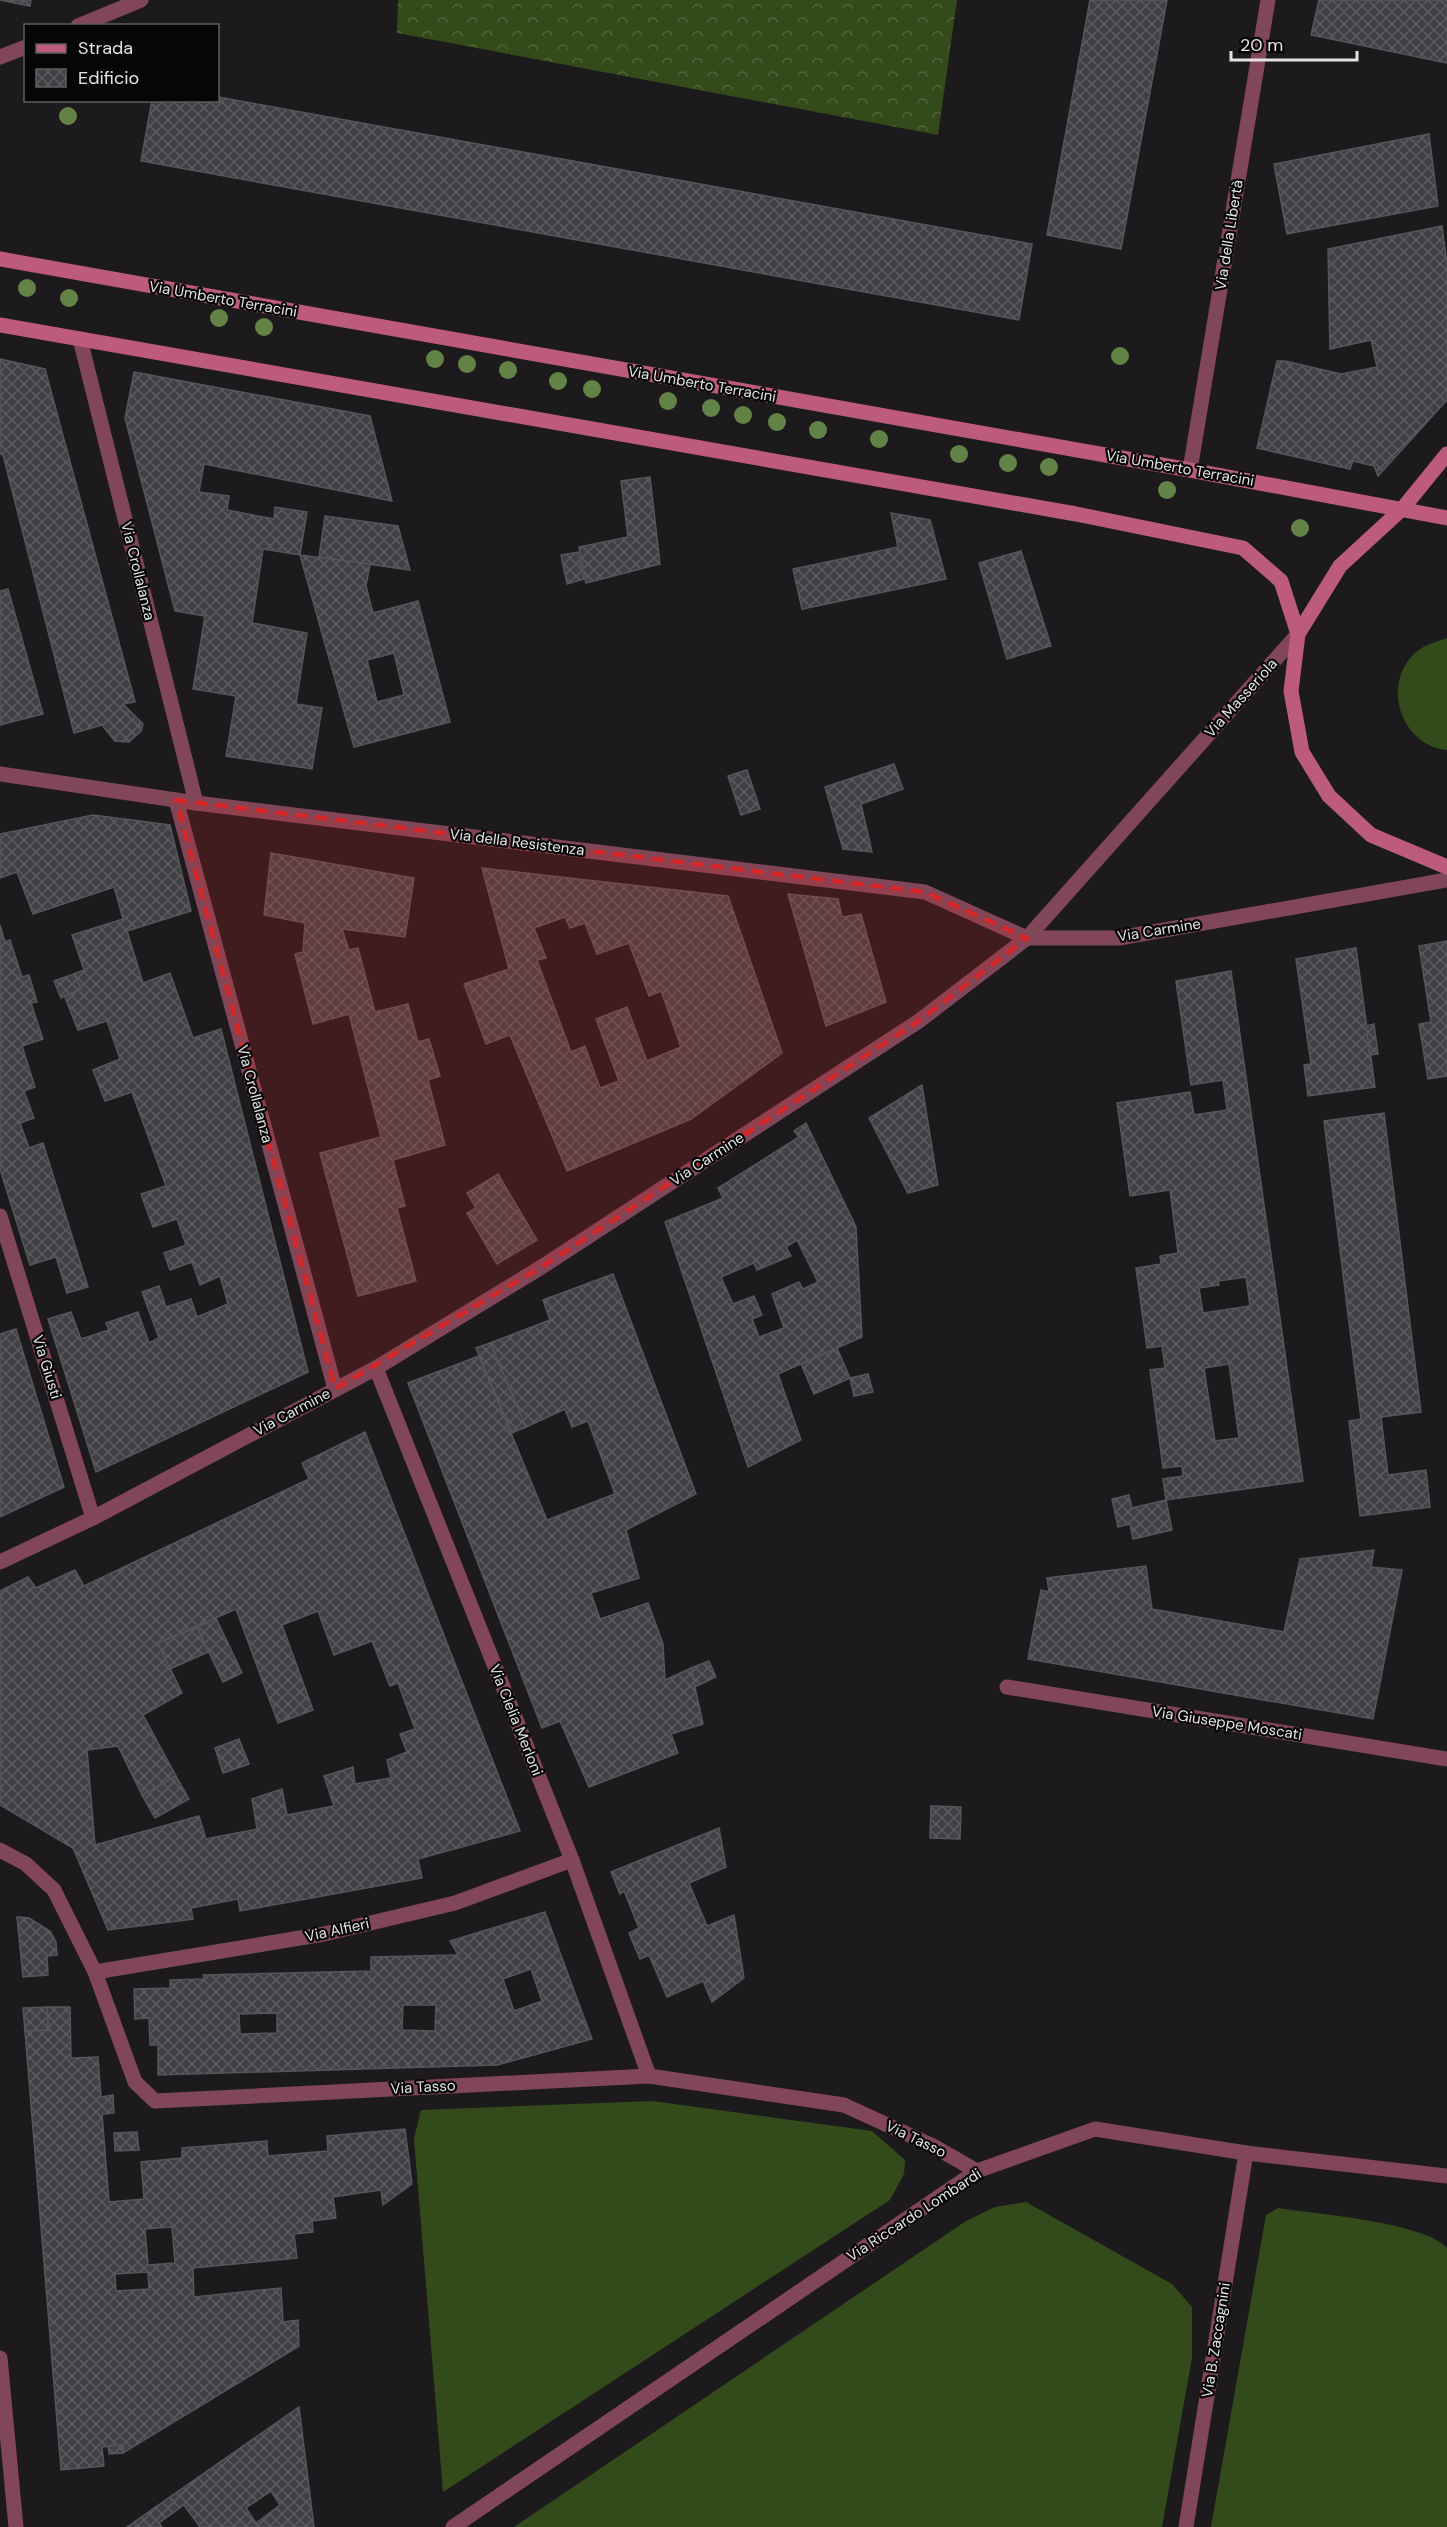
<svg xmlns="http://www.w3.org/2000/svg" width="1447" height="2527" viewBox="0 0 1447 2527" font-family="'DM Sans',sans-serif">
	<defs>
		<pattern id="forest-crowns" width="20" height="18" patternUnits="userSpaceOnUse" patternTransform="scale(1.5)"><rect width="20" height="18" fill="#334b1a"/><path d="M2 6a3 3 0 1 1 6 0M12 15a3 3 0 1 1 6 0" fill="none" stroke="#50653b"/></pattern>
		<pattern id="building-cross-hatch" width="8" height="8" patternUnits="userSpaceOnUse" patternTransform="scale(1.5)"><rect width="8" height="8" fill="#414145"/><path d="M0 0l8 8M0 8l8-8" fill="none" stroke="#5c5c60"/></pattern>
	</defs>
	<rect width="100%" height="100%" fill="#1c1a1d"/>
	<g fill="#334b1a">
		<path d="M1447,638V750C1402,746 1381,686 1414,654C1423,645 1435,642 1447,638Z"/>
		<polygon points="652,2101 872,2131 905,2160 904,2174 890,2200 443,2492 414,2139 421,2110"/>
		<polygon points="1026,2202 1172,2284 1192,2307 1192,2358 1162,2527 514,2527 966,2221 995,2207"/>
		<path d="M1278,2208C1316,2214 1424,2222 1447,2248V2527H1211L1266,2215Z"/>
	</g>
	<polygon fill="url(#forest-crowns)" points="398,0 957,0 938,135 397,33"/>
	<g fill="url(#building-cross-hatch)" stroke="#56555a" stroke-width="1.5" fill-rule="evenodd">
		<polygon points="0,0 31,0 30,6"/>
		<polygon points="1090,0 1167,0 1121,249 1047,235"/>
		<polygon points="1319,0 1447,0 1447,63 1311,35"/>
		<polygon points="218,97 1032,244 1019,320 141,161 152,100 218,100"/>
		<polygon points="1429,134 1438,206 1287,234 1274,164"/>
		<polygon points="1442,226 1447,264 1447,400 1378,476 1374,466 1353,461 1350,469 1257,448 1277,361 1285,361 1341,374 1377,367 1371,340 1330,349 1328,249"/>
		<polygon points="0,359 45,369 135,702 123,704 143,724 141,731 129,742 115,741 102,725 74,733 3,455 0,454"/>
		<polygon points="134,372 370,416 392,501 204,464 199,492 229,496 227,510 274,519 275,507 307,512 300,555 263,549 252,623 307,633 296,704 322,708 312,769 226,756 236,696 193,689 205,616 175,611 125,418"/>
		<polygon points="650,477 660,564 586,583 579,547 628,537 621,481"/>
		<polygon points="891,513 930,520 946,579 802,609 793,569 898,547"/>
		<polygon points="325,516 398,526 410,570 319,557"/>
		<polygon points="1021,551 1051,646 1007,659 979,563"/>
		<polygon points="578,552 584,579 567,584 561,555"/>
		<path d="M300,555L370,564L366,586L373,613L418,601L450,722L354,747ZM394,653L404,695L377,702L367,660Z"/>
		<polygon points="8,589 43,714 0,725 0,591"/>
		<polygon points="894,764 903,789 861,804 872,852 843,849 825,787"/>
		<polygon points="747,770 760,809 741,815 728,776"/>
		<polygon points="93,815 170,825 191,911 127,931 143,983 170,973 193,1038 221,1029 308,1372 96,1472 48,1319 71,1312 81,1339 109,1330 106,1323 138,1312 149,1343 159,1338 142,1292 159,1286 166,1307 191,1299 197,1317 228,1304 220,1276 200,1285 192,1262 170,1270 164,1253 186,1245 177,1219 153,1227 141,1194 166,1186 132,1092 105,1101 93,1070 120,1059 107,1021 78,1030 64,995 81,989 74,974 84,970 72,935 123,919 114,887 33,914 17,872 0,878 0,834"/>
		<polygon points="271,853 414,878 405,937 342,929 349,950 358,948 375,1012 408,1004 418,1042 429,1039 440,1076 428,1080 445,1145 393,1160 405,1206 397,1208 416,1281 358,1296 320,1153 381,1137 349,1014 313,1024 295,954 303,952 305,923 264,915"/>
		<path d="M482,868L728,896L782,1053L691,1119L567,1171L510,1035L486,1044L464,984L509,969ZM565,917L570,928L585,923L597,954L629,943L649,996L661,991L681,1047L647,1061L627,1007L596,1019L619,1081L600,1088L585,1046L571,1052L537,960L546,958L534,928Z"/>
		<polygon points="788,894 838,899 842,917 861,914 886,1002 826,1026"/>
		<polygon points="0,925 5,942 10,940 22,977 29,975 37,1002 31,1003 43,1039 22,1046 35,1087 24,1091 34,1118 20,1123 29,1148 43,1143 88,1287 67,1293 56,1257 30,1265 0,1169"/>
		<polygon points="1447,941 1447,1076 1428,1079 1419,1024 1431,1022 1419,946"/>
		<polygon points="1356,948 1375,1087 1308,1096 1304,1065 1311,1064 1296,959"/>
		<path d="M1231,971L1303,1481L1166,1500L1163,1479L1183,1476L1182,1466L1163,1468L1150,1370L1165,1368L1162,1346L1147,1348L1136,1268L1161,1264L1160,1256L1178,1253L1170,1190L1130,1196L1117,1103L1190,1092L1194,1115L1227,1110L1223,1080L1191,1085L1176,981ZM1246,1277L1250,1306L1203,1313L1199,1288L1219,1285L1218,1281ZM1229,1364L1239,1438L1215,1441L1204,1368Z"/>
		<polygon points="74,974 81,989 61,998 54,981"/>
		<polygon points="1374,1024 1378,1054 1370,1055 1366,1026"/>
		<polygon points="922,1085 938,1185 908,1193 869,1118"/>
		<polygon points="1384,1113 1421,1412 1381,1417 1388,1475 1426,1470 1430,1507 1360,1516 1349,1421 1361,1419 1324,1121"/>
		<path d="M806,1123L856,1227L862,1337L778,1374L801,1440L748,1467L665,1222L723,1198L718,1188L799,1137L794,1131ZM797,1240L818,1282L803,1289L799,1282L772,1294L784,1328L759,1337L752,1319L762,1315L754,1296L733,1304L721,1277L754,1263L757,1270L791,1256L786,1247Z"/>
		<polygon points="498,1174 537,1240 497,1264 467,1213 476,1208 467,1193"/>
		<polygon points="613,1274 696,1494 626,1530 639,1578 591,1593 600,1619 648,1603 663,1644 665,1680 691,1668 703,1724 671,1734 678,1753 589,1787 560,1721 542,1728 408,1383 479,1356 547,1520 615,1494 588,1421 572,1427 565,1409 526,1427 490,1343 550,1320 543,1300"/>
		<polygon points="16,1329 64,1487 0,1517 0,1334"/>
		<polygon points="490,1343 526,1427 512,1433 476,1348"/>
		<polygon points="837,1348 850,1378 814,1394 801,1364"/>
		<polygon points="868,1374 873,1392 854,1396 850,1378"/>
		<path d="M365,1432L520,1831L418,1859L422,1878L240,1911L238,1899L191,1908L193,1919L108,1930L73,1848L0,1805V1591L28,1577L36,1588L75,1570L84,1586L309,1479L302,1463ZM236,1609L278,1723L313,1710L282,1625L318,1611L334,1655L372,1641L390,1686L398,1683L415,1729L400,1734L407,1752L387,1760L391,1778L355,1784L353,1767L324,1776L334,1806L287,1815L282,1789L252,1799L257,1829L206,1839L199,1816L95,1845L87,1750L118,1746L142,1795L176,1776L143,1715L182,1693L158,1643Z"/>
		<polygon points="1129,1495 1132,1508 1166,1500 1172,1530 1133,1539 1130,1524 1118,1527 1112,1499"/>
		<polygon points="1374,1550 1371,1567 1402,1570 1373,1719 1028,1659 1041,1590 1049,1592 1047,1578 1146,1566 1152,1609 1284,1632 1300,1559"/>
		<polygon points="216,1618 242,1673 223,1682 197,1627"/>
		<polygon points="197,1627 208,1652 170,1669 158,1643"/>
		<polygon points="709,1661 716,1677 695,1687 691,1668"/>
		<polygon points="239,1739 249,1764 223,1773 215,1748"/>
		<polygon points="176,1776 189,1799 155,1818 142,1795"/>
		<polygon points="931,1806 961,1807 960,1839 930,1838"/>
		<polygon points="719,1828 726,1867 689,1883 707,1926 734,1915 744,1978 712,2002 703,1981 667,1997 649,1955 640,1959 629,1933 639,1928 624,1891 620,1894 611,1872"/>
		<path d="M545,1912L592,2039L497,2065L158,2075V2045H150L149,2018L135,2019L134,1989L170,1988V1980L204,1979L203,1975L371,1971V1957L458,1955L450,1941ZM531,1969L542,2001L514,2011L503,1979ZM403,2005H436L435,2031L402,2030ZM277,2013V2033L240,2034L239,2014Z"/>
		<polygon points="17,1917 29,1918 50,1931 56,1942 57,1955 47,1956 48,1975 23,1977"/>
		<path d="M47,2007H70L71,2058L98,2057L101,2097L113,2095L114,2113L102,2114L109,2202L144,2199L141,2162L182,2158V2148L267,2141L268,2156L328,2151L327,2136L405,2129L412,2184L383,2205L381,2190L333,2197L336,2218L312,2221L313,2232L294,2234L297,2258L193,2268L194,2297L281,2288L283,2322L298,2320L299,2346L123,2453V2445L102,2447L104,2466L61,2470L25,2031L48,2030ZM172,2227L175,2263L148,2265L145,2229ZM148,2272L149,2289L116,2291L115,2274Z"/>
		<polygon points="47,2007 48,2030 25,2031 23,2008"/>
		<polygon points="137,2132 139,2150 115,2151 114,2133"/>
		<path d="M299,2407L314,2527H200L184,2505L159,2523L162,2527H127ZM271,2491L280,2505L256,2523L246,2508Z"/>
		<polygon points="123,2445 123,2453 109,2454 108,2446"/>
	</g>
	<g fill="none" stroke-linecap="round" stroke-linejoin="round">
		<g stroke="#814658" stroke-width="15">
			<polyline points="78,26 141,0"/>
			<polyline points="0,57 26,47"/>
			<polyline points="80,339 196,803"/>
			<polyline points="1190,470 1268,0"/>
			<polyline points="0,774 196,803 925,892 1027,938 1119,938 1447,880"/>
			<polyline points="176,800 335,1389"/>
			<polyline points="0,1216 93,1518"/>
			<polyline points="376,1368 572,1860 649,2076"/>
			<polyline points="0,1562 93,1518 376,1368 540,1268 919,1021 1027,938 1298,634"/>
			<polyline points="1007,1687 1447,1759"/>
			<polyline points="0,1850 26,1864 54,1890 95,1972 135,2082 155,2101 649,2076 844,2105 933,2146 977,2171"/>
			<polyline points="95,1972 324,1934 455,1903 572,1860"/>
			<polyline points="0,2358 16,2527"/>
			<polyline points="453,2527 977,2171 1095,2129 1246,2153 1447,2176"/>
			<polyline points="1186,2527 1246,2153"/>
		</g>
		<g stroke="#bc5c7a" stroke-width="15">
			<polyline points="0,259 1190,470 1447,518"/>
			<polyline points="0,325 1076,514 1243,548 1281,581 1298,634"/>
			<polyline points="1447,454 1403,508 1340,566 1298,634 1291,691 1302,752 1329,796 1371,835 1447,867"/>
		</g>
	</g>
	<g fill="#638245">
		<circle cx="68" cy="116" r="9"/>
		<circle cx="27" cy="288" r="9"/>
		<circle cx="69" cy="298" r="9"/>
		<circle cx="219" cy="318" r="9"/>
		<circle cx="264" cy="327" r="9"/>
		<circle cx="1120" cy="356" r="9"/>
		<circle cx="435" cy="359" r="9"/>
		<circle cx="467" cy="364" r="9"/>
		<circle cx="508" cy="370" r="9"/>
		<circle cx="558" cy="381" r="9"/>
		<circle cx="592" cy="389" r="9"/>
		<circle cx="668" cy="401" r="9"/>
		<circle cx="711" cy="408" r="9"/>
		<circle cx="743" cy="415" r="9"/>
		<circle cx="777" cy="422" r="9"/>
		<circle cx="818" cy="430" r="9"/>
		<circle cx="879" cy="439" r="9"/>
		<circle cx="959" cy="454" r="9"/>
		<circle cx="1008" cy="463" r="9"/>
		<circle cx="1049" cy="467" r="9"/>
		<circle cx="1167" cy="490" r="9"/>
		<circle cx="1300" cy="528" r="9"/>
	</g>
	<path fill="#d62828" fill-opacity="0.2" stroke="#d62828" stroke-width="4.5" stroke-dasharray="12 8" stroke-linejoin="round" d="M176,800L925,892L1027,938L919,1021L540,1268L335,1389Z"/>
	<g text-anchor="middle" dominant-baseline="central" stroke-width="4.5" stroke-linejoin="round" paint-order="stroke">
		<g font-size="15" fill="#e3e2e4" stroke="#060607">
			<text transform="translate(1229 235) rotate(-81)">Via della Libertà</text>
			<text transform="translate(223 299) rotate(10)">Via Umberto Terracini</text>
			<text transform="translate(702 384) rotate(10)">Via Umberto Terracini</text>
			<text transform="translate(1180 468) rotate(10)">Via Umberto Terracini</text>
			<text transform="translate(138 571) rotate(76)">Via Crollalanza</text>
			<text transform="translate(1241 698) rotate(-48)">Via Masseriola</text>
			<text transform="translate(517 842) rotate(7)">Via della Resistenza</text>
			<text transform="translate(1159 930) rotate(-9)">Via Carmine</text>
			<text transform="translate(255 1094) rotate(75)">Via Crollalanza</text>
			<text transform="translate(707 1159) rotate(-33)">Via Carmine</text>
			<text transform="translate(47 1367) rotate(73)">Via Giusti</text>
			<text transform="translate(292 1412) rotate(-28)">Via Carmine</text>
			<text transform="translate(516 1720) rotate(68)">Via Clelia Merloni</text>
			<text transform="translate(1227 1723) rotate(9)">Via Giuseppe Moscati</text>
			<text transform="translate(337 1930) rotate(-12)">Via Alfieri</text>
			<text transform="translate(423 2087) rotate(-3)">Via Tasso</text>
			<text transform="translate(916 2139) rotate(26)">Via Tasso</text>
			<text transform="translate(914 2215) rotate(-33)">Via Riccardo Lombardi</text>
			<text transform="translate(1216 2340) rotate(-81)">Via B. Zaccagnini</text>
		</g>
	</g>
	<rect x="24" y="24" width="195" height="78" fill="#060607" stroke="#5e5e5f" stroke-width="1.5"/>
	<rect x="36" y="44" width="30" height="9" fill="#bc5c7a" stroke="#5e5e5f" stroke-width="1.5"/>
	<text x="78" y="54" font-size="18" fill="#e3e2e4">Strada</text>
	<rect x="36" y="69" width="30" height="18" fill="url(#building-cross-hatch)" stroke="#5e5e5f" stroke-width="1.5"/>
	<text x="78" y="84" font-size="18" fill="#e3e2e4">Edificio</text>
	<path d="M1231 51v9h126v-9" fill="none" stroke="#e3e2e4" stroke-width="3"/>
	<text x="1240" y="51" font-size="18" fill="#e3e2e4" stroke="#060607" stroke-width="4.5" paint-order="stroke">20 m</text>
</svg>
